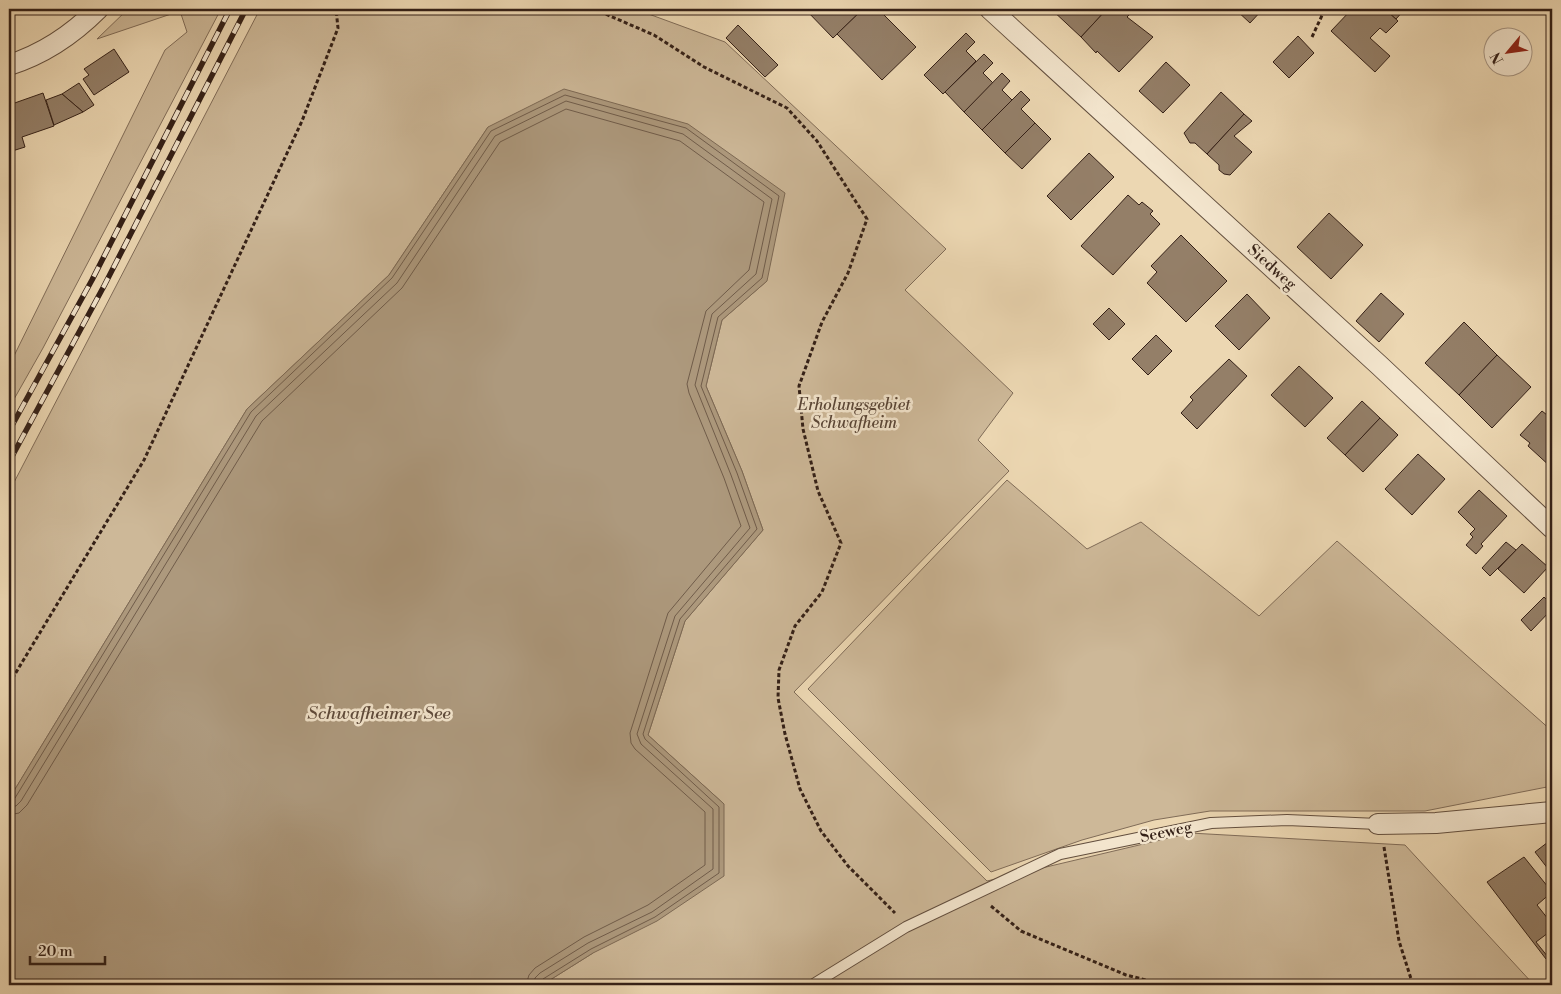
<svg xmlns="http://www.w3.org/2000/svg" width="1561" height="994" viewBox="0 0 1561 994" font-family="'Libre Bodoni',serif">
	<rect width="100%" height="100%" fill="#ecd7b2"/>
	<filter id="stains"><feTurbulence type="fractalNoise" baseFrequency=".004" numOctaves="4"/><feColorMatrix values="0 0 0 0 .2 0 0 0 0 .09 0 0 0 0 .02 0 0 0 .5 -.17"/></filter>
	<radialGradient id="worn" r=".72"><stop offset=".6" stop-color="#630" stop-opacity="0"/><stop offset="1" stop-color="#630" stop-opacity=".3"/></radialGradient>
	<g fill="#cdb898" stroke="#806c58">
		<polygon points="128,9 221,9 43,348 9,408 9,366 165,50 187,32 180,11 97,39"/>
		<polygon points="260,9 635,9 725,42 946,249 905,290 1013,393 978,440 1009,471 794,692 987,881 1190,833 1405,845 1534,985 542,985 593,953 724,804 648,735 685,621 763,530 742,471 706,386 722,320 767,281 488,127 389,275 247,409 9,799 9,492"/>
		<polygon points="1007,480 1087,549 1141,522 1259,616 1337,541 1552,731 1552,786 1425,811 1210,811 1154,820 1082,840 991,872 808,689"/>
	</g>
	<polygon fill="#ad997d" stroke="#7d6954" points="564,89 688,124 785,193 767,281 722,320 706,386 742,471 763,530 685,621 648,735 724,804 724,876 657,921 593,953 542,985 9,985 9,799 247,409 389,275 488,127"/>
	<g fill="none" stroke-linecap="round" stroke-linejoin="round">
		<g stroke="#705c4a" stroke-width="1">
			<polyline points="9,801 15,798 251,412 392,278 491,131 565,95 686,128 779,196 762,278 718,317 701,386 737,473 757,529 680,619 643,734 645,739 719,807 719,873 655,917 591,949 543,979 540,985"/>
			<polyline points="9,807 16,806 21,801 256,416 397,283 495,136 566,101 683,134 772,199 756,274 712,314 695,385 731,475 750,528 675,616 637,734 641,744 713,809 713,869 652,912 588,943 540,973 535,978 534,985"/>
			<polyline points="9,815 19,813 27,805 262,421 402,288 500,142 566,109 680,141 764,202 749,270 706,311 687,384 689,393 724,478 741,526 668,613 630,733 631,743 635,749 705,812 705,865 648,905 584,937 535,968 529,975 526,985"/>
		</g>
	</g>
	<g fill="#947f68" stroke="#342017">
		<polygon points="805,9 863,9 833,38"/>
		<polygon points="863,9 878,9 916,47 882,80 837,34"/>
		<polygon points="1051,9 1107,9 1081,37"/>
		<polygon points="1107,9 1131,9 1133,11 1127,17 1153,37 1119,72 1097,51 1096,53 1081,37"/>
		<polygon points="1235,9 1263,9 1250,23"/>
		<polygon points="1352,9 1385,9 1398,21 1386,33 1380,28 1370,38 1390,56 1375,72 1331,31"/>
		<polygon points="1385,9 1405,9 1396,19"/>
		<polygon points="738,25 778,65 765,77 726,38"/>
		<polygon points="966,33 975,42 966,51 976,61 943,94 924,75"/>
		<polygon points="1298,36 1314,53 1289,78 1273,62"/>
		<polygon points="114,49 129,72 94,95 83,79 89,75 84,69"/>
		<polygon points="984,54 993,63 983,73 993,83 964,112 945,92"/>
		<polygon points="1166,62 1190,85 1163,113 1139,91"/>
		<polygon points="1002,73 1010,81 1002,90 1012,100 982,130 964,112"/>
		<polygon points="79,83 94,105 83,112 62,94"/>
		<polygon points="1021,91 1030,100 1021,109 1035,123 1005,153 982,130"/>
		<polygon points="1221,92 1244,114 1207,154 1195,143 1190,143 1184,133"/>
		<polygon points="43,93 54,126 22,137 25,147 9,152 9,105"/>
		<polygon points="62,94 83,112 54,125 46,100"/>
		<polygon points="1244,114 1252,121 1234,136 1252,152 1230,175 1224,174 1219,170 1219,165 1207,154"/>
		<polygon points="1035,123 1051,139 1022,169 1005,153"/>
		<polygon points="1089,153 1114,177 1071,220 1047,196"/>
		<polygon points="1128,195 1139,205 1142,202 1153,211 1150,214 1160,224 1113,275 1081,246"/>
		<polygon points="1329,213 1363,245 1331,279 1297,247"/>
		<polygon points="1181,235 1227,281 1186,322 1147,283 1157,272 1151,266"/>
		<polygon points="1381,293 1404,314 1379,342 1356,321"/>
		<polygon points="1247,294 1270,318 1239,350 1215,326"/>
		<polygon points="1109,308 1125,324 1109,340 1093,324"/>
		<polygon points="1464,322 1497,355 1459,395 1425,363"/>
		<polygon points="1156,335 1172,351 1148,375 1132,359"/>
		<polygon points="1497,355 1531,387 1492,428 1459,395"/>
		<polygon points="1229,359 1247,376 1197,429 1181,413 1193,400 1190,397"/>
		<polygon points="1299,366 1333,398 1305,427 1271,395"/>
		<polygon points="1362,401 1380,418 1345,455 1327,438"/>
		<polygon points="1542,411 1552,419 1552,468 1528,446 1530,443 1520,435"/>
		<polygon points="1380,418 1398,435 1363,472 1345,455"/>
		<polygon points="1418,454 1445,479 1412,515 1385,489"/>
		<polygon points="1479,490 1507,516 1481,544 1483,546 1476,554 1466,545 1473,537 1470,534 1475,529 1458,512"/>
		<polygon points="1506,542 1516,550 1490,576 1482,568"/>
		<polygon points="1522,544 1548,567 1524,593 1498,569"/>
		<polygon points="1544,597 1552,605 1552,609 1531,631 1521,620"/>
		<polygon points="1552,839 1552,874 1535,852"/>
		<polygon points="1524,857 1552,892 1537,905 1552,924 1552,930 1536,942 1548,957 1546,959 1487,882"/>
	</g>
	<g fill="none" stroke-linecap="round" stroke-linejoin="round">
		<defs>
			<polyline id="service" points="812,985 906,927 1060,854 1211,823 1287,820 1378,824"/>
			<g id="minor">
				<polyline points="990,9 1380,366 1552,528"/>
				<path d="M9,65C44,54 72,35 98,9"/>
				<polyline points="1378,824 1436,823 1552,812"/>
			</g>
		</defs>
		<use href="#service" stroke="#624e3e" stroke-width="12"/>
		<use href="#minor" stroke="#624e3e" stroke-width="22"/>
		<g stroke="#342017" stroke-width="3" stroke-dasharray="4 2.5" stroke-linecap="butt">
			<polyline points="594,9 654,35 704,67 787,108 817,141 867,219 848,273 822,322 799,386 803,429 818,491 841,543 822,592 795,626 779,670 778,698 785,734 800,789 821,831 848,866 895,913"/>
			<polyline points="1312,37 1325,9"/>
			<polyline points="9,684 144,460 302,121 338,28 336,9"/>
			<polyline points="1384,847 1399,941 1413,985"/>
			<polyline points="991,906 1021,931 1126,975 1166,985"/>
		</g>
		<use href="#service" stroke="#f3e5cd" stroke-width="10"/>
		<use href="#minor" stroke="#f3e5cd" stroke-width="20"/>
		<defs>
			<g id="rail">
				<polyline points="9,431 92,280 230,9"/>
				<polyline points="9,462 104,286 246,9"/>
			</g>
		</defs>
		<use href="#rail" stroke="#342017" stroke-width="5.5"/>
		<use href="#rail" stroke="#f3e5cd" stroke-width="4" stroke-dasharray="11" stroke-linecap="butt"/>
	</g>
	<g text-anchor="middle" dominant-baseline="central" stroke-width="5" stroke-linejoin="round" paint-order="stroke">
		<g font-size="16" fill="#342017" stroke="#f3e5cd">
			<text transform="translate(1272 267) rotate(42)">Siedweg</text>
			<text transform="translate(1166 832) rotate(-12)">Seeweg</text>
		</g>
		<g font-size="16" font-style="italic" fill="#5a4637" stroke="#f3e5cd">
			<text x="854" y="405">Erholungsgebiet<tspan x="854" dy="18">Schwafheim</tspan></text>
		</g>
		<g font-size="18" font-style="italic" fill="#5e4a3b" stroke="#f3e5cd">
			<text x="379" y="713">Schwafheimer See</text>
		</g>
	</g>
	<rect width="1561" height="994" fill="none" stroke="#ecd7b2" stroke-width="30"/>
	<rect x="10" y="10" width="1541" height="974" fill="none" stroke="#342017" stroke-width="2.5"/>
	<rect x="15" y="15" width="1531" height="964" fill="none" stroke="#342017"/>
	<g transform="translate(1508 52) rotate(241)"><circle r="24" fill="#f3e5cd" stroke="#a79684"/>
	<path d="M0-4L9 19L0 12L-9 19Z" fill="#8f2418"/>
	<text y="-8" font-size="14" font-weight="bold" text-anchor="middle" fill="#342017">N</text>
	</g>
	<path d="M30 956v8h75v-8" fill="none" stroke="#342017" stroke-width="2.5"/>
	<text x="38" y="956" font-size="15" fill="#342017" stroke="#f3e5cd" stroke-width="4" paint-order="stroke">20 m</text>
	<rect width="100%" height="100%" filter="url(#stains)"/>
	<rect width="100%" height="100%" fill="url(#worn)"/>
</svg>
